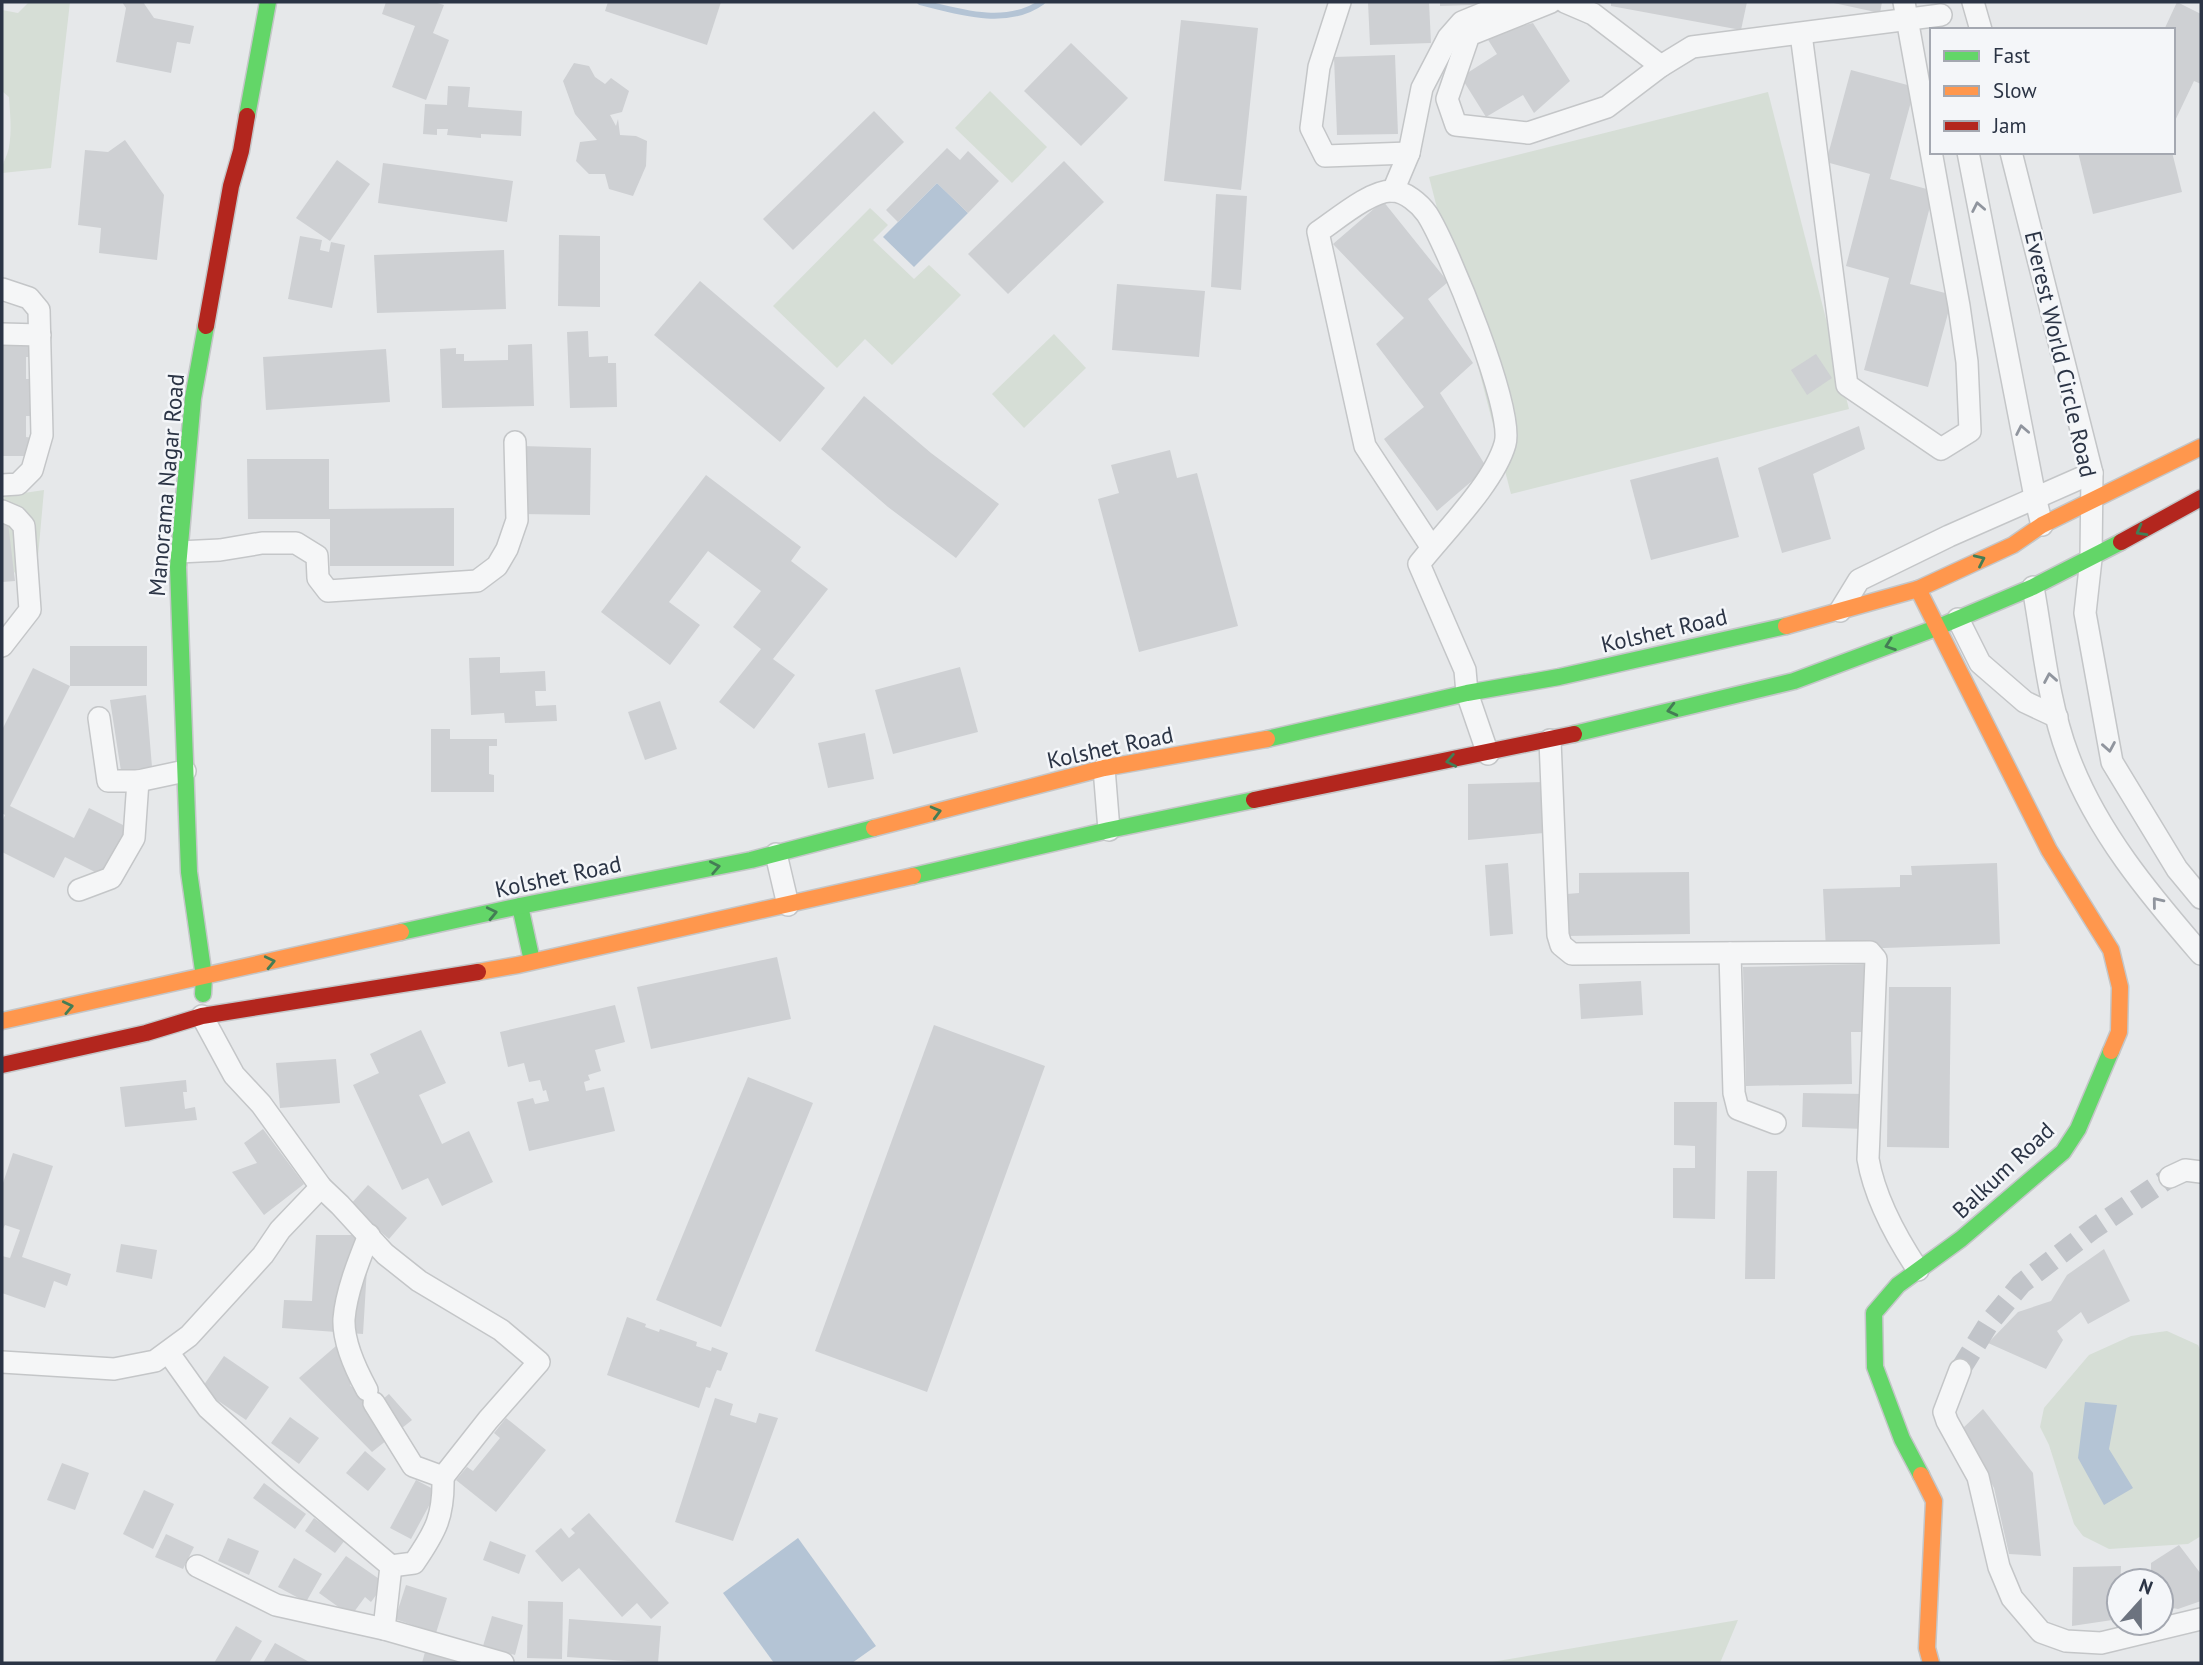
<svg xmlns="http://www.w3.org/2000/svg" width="2203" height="1665" viewBox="0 0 2203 1665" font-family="'PT Sans',sans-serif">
	<rect width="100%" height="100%" fill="#e6e8ea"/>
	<g fill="#d6ded6">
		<path d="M29,2H70L51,168L2,173C2,161 7,158 9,147C12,131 10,113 9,97L2,91V10L18,13Z"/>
		<polygon points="990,91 1047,147 1012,183 955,128"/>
		<polygon points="1768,92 1849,409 1511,494 1429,177"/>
		<polygon points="870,208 888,225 873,240 914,279 929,265 961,295 892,365 865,339 837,368 773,306"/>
		<polygon points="1054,334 1086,368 1024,428 992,394"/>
		<path d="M44,490L36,579C25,579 19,580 13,570L4,496Z"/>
		<polygon points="2167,1331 2198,1345 2201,1352 2201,1536 2188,1544 2109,1549 2083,1536 2074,1524 2049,1445 2040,1427 2044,1408 2089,1355 2131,1336"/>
		<polygon points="1738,1620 1720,1663 1486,1663"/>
	</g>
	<g fill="#b4c4d5">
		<polygon points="937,183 968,213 914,267 883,237"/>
		<polygon points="2085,1402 2117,1405 2109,1449 2133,1488 2104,1505 2078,1458"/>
		<polygon points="798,1538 876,1646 852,1663 774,1663 723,1593"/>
	</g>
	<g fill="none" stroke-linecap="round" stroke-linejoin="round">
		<path stroke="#b4c4d5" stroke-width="6" d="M920,2C959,12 1007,27 1042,2"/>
	</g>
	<g fill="#ced0d3">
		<polygon points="122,2 143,2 154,18 194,26 190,44 177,42 171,73 116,62 126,8"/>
		<polygon points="386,2 434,2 444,5 433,33 449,40 426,100 392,87 415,26 382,14"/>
		<polygon points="608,2 721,2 707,45 605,11"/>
		<polygon points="1368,2 1429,2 1431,43 1370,45"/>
		<polygon points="1440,2 1501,2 1501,4 1440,6"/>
		<polygon points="1611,2 1747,2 1741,30 1611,6"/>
		<polygon points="1829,2 1882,2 1880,13"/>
		<polygon points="2177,2 2201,14 2201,84 2194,81 2173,125 2173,30 2164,30"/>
		<polygon points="1181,20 1258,28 1241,190 1164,181"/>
		<polygon points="1533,23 1570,81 1534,113 1523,95 1486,117 1461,77 1497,54 1485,35"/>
		<polygon points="1071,43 1128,98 1081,146 1024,91"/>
		<polygon points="1395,55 1398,134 1337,135 1334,57"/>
		<polygon points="574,63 589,66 595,77 605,84 611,78 629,91 622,112 610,115 616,126 618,119 620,135 636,136 647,141 646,166 633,196 609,189 605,174 589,174 576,161 580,142 597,140 575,114 563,81"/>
		<polygon points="1851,70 1915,87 1890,179 1934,191 1910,284 1953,295 1928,387 1864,370 1889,278 1846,266 1870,174 1826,162"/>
		<polygon points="448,86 470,87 468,107 522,111 521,136 481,134 481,138 447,135 448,129 437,129 437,135 423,134 425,104 447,105"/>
		<polygon points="874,111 904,142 793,250 763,219"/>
		<polygon points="125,140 164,195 157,260 99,253 101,228 78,225 85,150 108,152"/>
		<polygon points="947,148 960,160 968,151 999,181 968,213 937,183 898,222 886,210"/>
		<polygon points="2078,152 2172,152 2182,192 2093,214"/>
		<polygon points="337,160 370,184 330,241 296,218"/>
		<polygon points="1064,161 1104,202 1008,294 968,254"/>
		<polygon points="383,163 513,181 507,222 378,203"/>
		<polygon points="1216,194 1247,196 1241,290 1211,287"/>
		<polygon points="1383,201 1448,282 1428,299 1473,363 1440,393 1487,468 1437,511 1384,439 1424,407 1376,344 1404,318 1333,244"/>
		<polygon points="559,235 600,236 600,307 558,306"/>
		<polygon points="300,236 322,240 320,250 329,252 331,242 345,245 332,308 288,299"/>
		<polygon points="504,250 506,309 377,313 374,255"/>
		<polygon points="700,281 825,388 780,442 654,335"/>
		<polygon points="1117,284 1205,291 1199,357 1112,350"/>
		<polygon points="588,331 589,357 608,356 608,363 616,363 617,407 570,408 567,332"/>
		<polygon points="2,338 34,339 34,357 26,357 26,379 34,379 34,416 26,416 26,437 34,438 34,456 2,456"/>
		<polygon points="532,344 534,406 442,408 440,349 456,348 456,354 464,354 464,361 508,360 508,345"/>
		<polygon points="386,349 390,402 266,410 263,357"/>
		<polygon points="1816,354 1832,378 1807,395 1791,370"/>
		<polygon points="864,396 931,453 999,504 956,558 888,507 821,449"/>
		<polygon points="1859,426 1865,449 1813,474 1831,539 1782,553 1758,468"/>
		<polygon points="522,446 591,448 590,515 521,514"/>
		<polygon points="1170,450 1177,478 1197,473 1238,626 1139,652 1098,499 1119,493 1111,465"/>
		<polygon points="1718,457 1739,537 1651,560 1630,480"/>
		<polygon points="247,459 329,459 329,509 454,508 454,566 330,566 330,519 248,519"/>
		<polygon points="706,475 801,547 791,561 828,589 773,659 795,675 754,729 719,702 761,649 733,627 761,591 708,551 669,602 700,625 670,665 601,612"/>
		<polygon points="8,523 15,581 2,582 2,524"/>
		<rect x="70" y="646" width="77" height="40"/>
		<polygon points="500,657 500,673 545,671 546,691 535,691 536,706 556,705 557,721 505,723 504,713 471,715 469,658"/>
		<polygon points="960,667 978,732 893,754 875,690"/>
		<polygon points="33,668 70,686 10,806 74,838 89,808 127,827 103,876 65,857 54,878 2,852 2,822 5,815 2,813 2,730"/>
		<polygon points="146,695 152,767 121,771 110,700"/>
		<polygon points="660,701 677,749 645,760 628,712"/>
		<polygon points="431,729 450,729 450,739 497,739 497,746 489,746 489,774 494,775 494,792 431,792"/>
		<polygon points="865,733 874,779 828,788 818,743"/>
		<polygon points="1545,782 1544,833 1468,840 1468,784"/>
		<polygon points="1508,863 1513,934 1490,936 1485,865"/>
		<polygon points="1997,863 2000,944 1826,950 1823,889 1900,887 1900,875 1912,875 1911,866"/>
		<polygon points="1689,872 1690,934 1568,936 1567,894 1579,893 1579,873"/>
		<polygon points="777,957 791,1019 651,1049 637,987"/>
		<polygon points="1870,964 1872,1032 1851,1032 1852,1084 1746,1086 1743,967"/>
		<polygon points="1641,981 1643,1015 1581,1019 1579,984"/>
		<polygon points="1889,987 1951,987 1949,1148 1887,1147"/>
		<polygon points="615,1005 625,1042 595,1050 601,1071 588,1075 590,1080 584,1082 586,1091 604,1087 615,1131 529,1151 517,1102 533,1098 535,1104 549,1101 546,1090 543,1091 540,1080 529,1082 524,1063 508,1067 500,1032"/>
		<polygon points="934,1025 1045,1066 927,1392 815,1351"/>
		<polygon points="421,1030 446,1083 419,1095 442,1144 469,1131 493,1182 442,1206 428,1178 402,1190 353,1085 379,1073 370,1054"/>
		<polygon points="336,1059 340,1103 280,1108 276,1063"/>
		<polygon points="748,1077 813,1103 721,1327 656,1300"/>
		<polygon points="186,1080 187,1092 183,1092 185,1109 195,1107 197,1120 125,1127 120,1087"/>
		<polygon points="1803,1093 1867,1094 1866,1129 1802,1127"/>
		<polygon points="1674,1102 1717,1102 1715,1219 1673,1218 1673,1168 1695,1168 1695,1146 1674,1145"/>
		<polygon points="263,1129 304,1184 264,1215 232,1172 257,1163 244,1143"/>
		<polygon points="13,1153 53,1166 22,1257 71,1274 67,1286 54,1281 45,1308 2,1293 2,1256 10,1258 20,1230 5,1225 2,1231 2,1186"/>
		<polygon points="1747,1171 1777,1171 1775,1279 1745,1279"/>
		<polygon points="368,1185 407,1218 389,1239 350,1205"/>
		<polygon points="316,1235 369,1235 363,1334 282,1328 284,1300 312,1301"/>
		<polygon points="121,1244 157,1250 152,1279 116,1272"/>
		<polygon points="2104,1249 2130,1301 2088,1324 2081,1312 2057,1331 2063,1340 2046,1369 1988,1343 2018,1312 2051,1301 2067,1275"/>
		<polygon points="627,1317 646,1324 645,1327 659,1332 660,1329 697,1342 696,1346 711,1351 712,1347 728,1353 721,1371 717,1370 710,1388 706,1387 699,1408 607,1375"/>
		<polygon points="336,1346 362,1375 350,1385 371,1409 389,1394 412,1420 372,1452 299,1378"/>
		<polygon points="224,1356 269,1387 246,1420 201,1389"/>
		<polygon points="715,1398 733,1404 730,1415 756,1423 759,1413 778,1418 733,1541 675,1522"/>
		<polygon points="1983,1409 2033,1473 2041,1556 2009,1554 1994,1488 1963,1428"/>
		<polygon points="290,1417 319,1438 299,1464 271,1443"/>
		<polygon points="506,1418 546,1450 496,1512 456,1480 467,1467 473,1471 500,1438 494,1433"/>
		<polygon points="365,1451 386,1469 368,1491 346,1473"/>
		<polygon points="62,1463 89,1473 75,1510 47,1500"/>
		<polygon points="416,1480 437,1491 411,1539 390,1528"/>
		<polygon points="264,1483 306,1514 295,1529 253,1498"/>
		<polygon points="144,1490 174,1504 153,1549 123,1534"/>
		<polygon points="589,1513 669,1603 651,1619 637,1603 622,1617 579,1568 562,1582 535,1551 561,1528 569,1538 575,1533 571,1529"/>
		<polygon points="314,1518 345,1540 335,1553 305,1531"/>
		<polygon points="166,1534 194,1547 183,1569 155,1557"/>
		<polygon points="228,1538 259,1551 249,1575 218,1561"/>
		<polygon points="490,1541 526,1555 519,1574 483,1560"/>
		<polygon points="2179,1545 2201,1574 2201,1601 2178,1609 2161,1606 2161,1581 2124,1581 2151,1575 2151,1563"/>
		<polygon points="346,1556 385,1583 371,1602 365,1597 351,1616 319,1593"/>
		<polygon points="294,1558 322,1574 306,1602 278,1587"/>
		<polygon points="2121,1566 2119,1619 2072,1626 2073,1567"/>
		<polygon points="406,1585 447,1598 436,1633 395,1619"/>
		<polygon points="528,1601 563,1602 562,1659 527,1658"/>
		<polygon points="492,1616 523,1625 515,1655 483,1646"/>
		<polygon points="569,1619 661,1626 658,1663 567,1657"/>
		<polygon points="236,1626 262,1641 249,1663 214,1663"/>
		<polygon points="275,1643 311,1663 263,1663"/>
		<polygon points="425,1652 464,1662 464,1663 422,1663"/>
	</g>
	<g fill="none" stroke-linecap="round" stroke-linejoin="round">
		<polyline stroke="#c1c4c9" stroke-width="21" stroke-dasharray="21 10" stroke-linecap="butt" points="1960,1370 1989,1323 2021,1284 2093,1229 2170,1177"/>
		<defs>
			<g id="street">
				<polyline points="1340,2 1319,67 1311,128 1325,156 1409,153"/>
				<polyline points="1551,2 1469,35 1447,99 1456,125 1528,133 1607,107 1661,66 1692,47 1941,15"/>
				<polyline points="1565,2 1593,14 1661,66"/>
				<polyline points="1973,2 1981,30"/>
				<polyline points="1801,34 1847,385 1941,449 1970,431 1967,362 1959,306 1904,2"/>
				<polyline points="1968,152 2035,497 2042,525"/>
				<polyline points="2011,152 2092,473 2091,559 2085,613 2112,762 2177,869 2201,898"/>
				<polyline points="1393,191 1409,153 1422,88 1448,38 1462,22 1511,2"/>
				<polyline points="2,289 29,298 39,310 42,435 32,470 18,484 2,485"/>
				<polyline points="2,334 40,335"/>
				<polyline points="2,511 16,517 24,526 30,610 2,646"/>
				<path d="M1432,548L1365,446L1318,232C1336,220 1371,190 1392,191C1405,191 1420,204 1427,214C1448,247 1515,411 1505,444C1494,483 1445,531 1419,564L1465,670L1467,693L1488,754"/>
				<polyline points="179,552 220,550 262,543 296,543 317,556 318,578 328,591 477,581 497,566 507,549 517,520 515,442"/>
				<path d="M2033,587C2043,642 2048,702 2068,755C2096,831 2149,894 2201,954"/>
				<polyline points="1840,611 1859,580 1949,536 2092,473"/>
				<polyline points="1958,619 1980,663 2025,702 2057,717"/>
				<path d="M1550,740L1558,935L1561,945L1572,954L1870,952L1876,959L1868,1159C1875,1199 1896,1237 1918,1270"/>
				<polyline points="1104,768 1109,830"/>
				<polyline points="138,781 185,771"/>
				<polyline points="776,854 788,905"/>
				<polyline points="79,890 111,878 134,838 138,781 108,781 99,718"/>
				<polyline points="1730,953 1734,1093 1738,1109 1775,1123"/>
				<polyline points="202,1016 234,1075 261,1104 321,1187 340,1205 385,1254 419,1281 501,1330 539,1362 488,1420 443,1477"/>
				<polyline points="2170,1177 2185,1170 2201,1172"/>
				<polyline points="168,1352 208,1408 286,1478 391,1566 384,1629 503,1663"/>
				<polyline points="2,1362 114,1369 155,1361 189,1336 263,1255 280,1230 321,1187"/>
				<polyline points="1960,1370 1944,1412 1947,1421 1978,1477 1999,1567 2012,1598 2041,1632 2066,1641 2101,1643 2201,1619"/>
				<path d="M367,1390C356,1370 343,1342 344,1319C346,1292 359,1260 369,1235"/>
				<polyline points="374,1403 413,1466 443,1477"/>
				<polyline points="197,1566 276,1605 384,1629"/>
				<path d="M391,1566L414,1563C436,1531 444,1516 443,1477"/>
			</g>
			<g id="fast">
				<polyline points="247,116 268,2"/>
				<polyline points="1574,734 1794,681 1936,628 2033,587 2121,542"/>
				<polyline points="1267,739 1467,693 1559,677 1786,626"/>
				<polyline points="913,876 1109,830 1254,800"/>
				<polyline points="520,906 532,961"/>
				<polyline points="401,932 520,906 751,860 874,828"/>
				<polyline points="203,994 204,977 189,872 178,567 193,398 206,326"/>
				<polyline points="1921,1475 1902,1439 1875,1367 1874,1313 1898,1285 1961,1239 2063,1152 2078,1129 2111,1051"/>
			</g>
			<g id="slow">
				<polyline points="1918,589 2049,850 2111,950 2120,987 2119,1032 2111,1051"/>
				<polyline points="1786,626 1918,589 2013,545 2042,525 2201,447"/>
				<polyline points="874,828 1104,768 1267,739"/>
				<polyline points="478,972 518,965 913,876"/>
				<polyline points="2,1021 401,932"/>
				<polyline points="1921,1475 1934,1501 1927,1648 1931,1663"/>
			</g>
			<g id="jam">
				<polyline points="206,326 231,186 241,151 247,116"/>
				<polyline points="2121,542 2201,498"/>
				<polyline points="1254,800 1574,734"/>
				<polyline points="2,1065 146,1033 202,1016 478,972"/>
			</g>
		</defs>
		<use href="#street" stroke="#c4c6c8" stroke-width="24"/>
		<use href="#fast" stroke="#c4c6c8" stroke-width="19"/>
		<use href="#slow" stroke="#c4c6c8" stroke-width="19"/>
		<use href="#jam" stroke="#c4c6c8" stroke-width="19"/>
		<use href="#street" stroke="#f5f6f7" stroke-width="21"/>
		<use href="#fast" stroke="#63d668" stroke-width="16"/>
		<use href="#slow" stroke="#ff974d" stroke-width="16"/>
		<use href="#jam" stroke="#b3261e" stroke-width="16"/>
	</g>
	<defs><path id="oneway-chevron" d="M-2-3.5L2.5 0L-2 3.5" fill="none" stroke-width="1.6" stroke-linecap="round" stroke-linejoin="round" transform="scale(1.75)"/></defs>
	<g stroke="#90959e">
		<use href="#oneway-chevron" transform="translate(1978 207) rotate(-101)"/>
		<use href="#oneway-chevron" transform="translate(2022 430) rotate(-101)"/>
		<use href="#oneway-chevron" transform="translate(2050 678) rotate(-100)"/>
		<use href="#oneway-chevron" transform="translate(2109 747) rotate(80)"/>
		<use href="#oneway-chevron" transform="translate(2157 902) rotate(-129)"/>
	</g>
	<g stroke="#447d55">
		<use href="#oneway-chevron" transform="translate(2141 531) rotate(151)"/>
		<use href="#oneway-chevron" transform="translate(1980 560) rotate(-25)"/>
		<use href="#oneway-chevron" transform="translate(1890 645) rotate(160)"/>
		<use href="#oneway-chevron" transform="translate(1672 710) rotate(166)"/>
		<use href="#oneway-chevron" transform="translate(1451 761) rotate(169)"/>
		<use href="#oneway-chevron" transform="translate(936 812) rotate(-15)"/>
		<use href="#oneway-chevron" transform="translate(715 867) rotate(-11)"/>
		<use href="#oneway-chevron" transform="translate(492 913) rotate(-13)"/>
		<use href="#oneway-chevron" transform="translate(270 962) rotate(-13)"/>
		<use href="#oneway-chevron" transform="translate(68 1007) rotate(-12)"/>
	</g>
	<g text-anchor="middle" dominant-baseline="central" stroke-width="5" stroke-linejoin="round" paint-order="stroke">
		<g font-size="23" fill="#2b3445" stroke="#f4f6f9">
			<text transform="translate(2061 354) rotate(77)">Everest World Circle Road</text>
			<text transform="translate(166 485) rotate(-85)">Manorama Nagar Road</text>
			<text transform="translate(1664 630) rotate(-13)">Kolshet Road</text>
			<text transform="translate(1110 747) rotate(-12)">Kolshet Road</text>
			<text transform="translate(558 876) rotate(-12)">Kolshet Road</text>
			<text transform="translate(2003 1170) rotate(-43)">Balkum Road</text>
		</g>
	</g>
	<rect width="2203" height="1665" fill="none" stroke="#2b3445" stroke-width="7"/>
	<rect x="1930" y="28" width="245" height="126" fill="#f4f6f9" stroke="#a4a8b1" stroke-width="2"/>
	<rect x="1944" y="51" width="35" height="10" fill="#63d668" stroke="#a4a8b1" stroke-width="2"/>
	<text x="1993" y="63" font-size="21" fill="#2b3445">Fast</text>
	<rect x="1944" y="86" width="35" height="10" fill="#ff974d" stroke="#a4a8b1" stroke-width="2"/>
	<text x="1993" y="98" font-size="21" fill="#2b3445">Slow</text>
	<rect x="1944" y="121" width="35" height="10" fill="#b3261e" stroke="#a4a8b1" stroke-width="2"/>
	<text x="1993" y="133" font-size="21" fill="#2b3445">Jam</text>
	<g transform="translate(2140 1602) rotate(21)"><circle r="33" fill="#f4f6f9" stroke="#a4a8b1" stroke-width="2"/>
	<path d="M0-5L12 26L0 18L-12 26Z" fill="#6c737f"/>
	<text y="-10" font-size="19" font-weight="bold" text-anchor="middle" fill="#2b3445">N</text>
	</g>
</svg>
